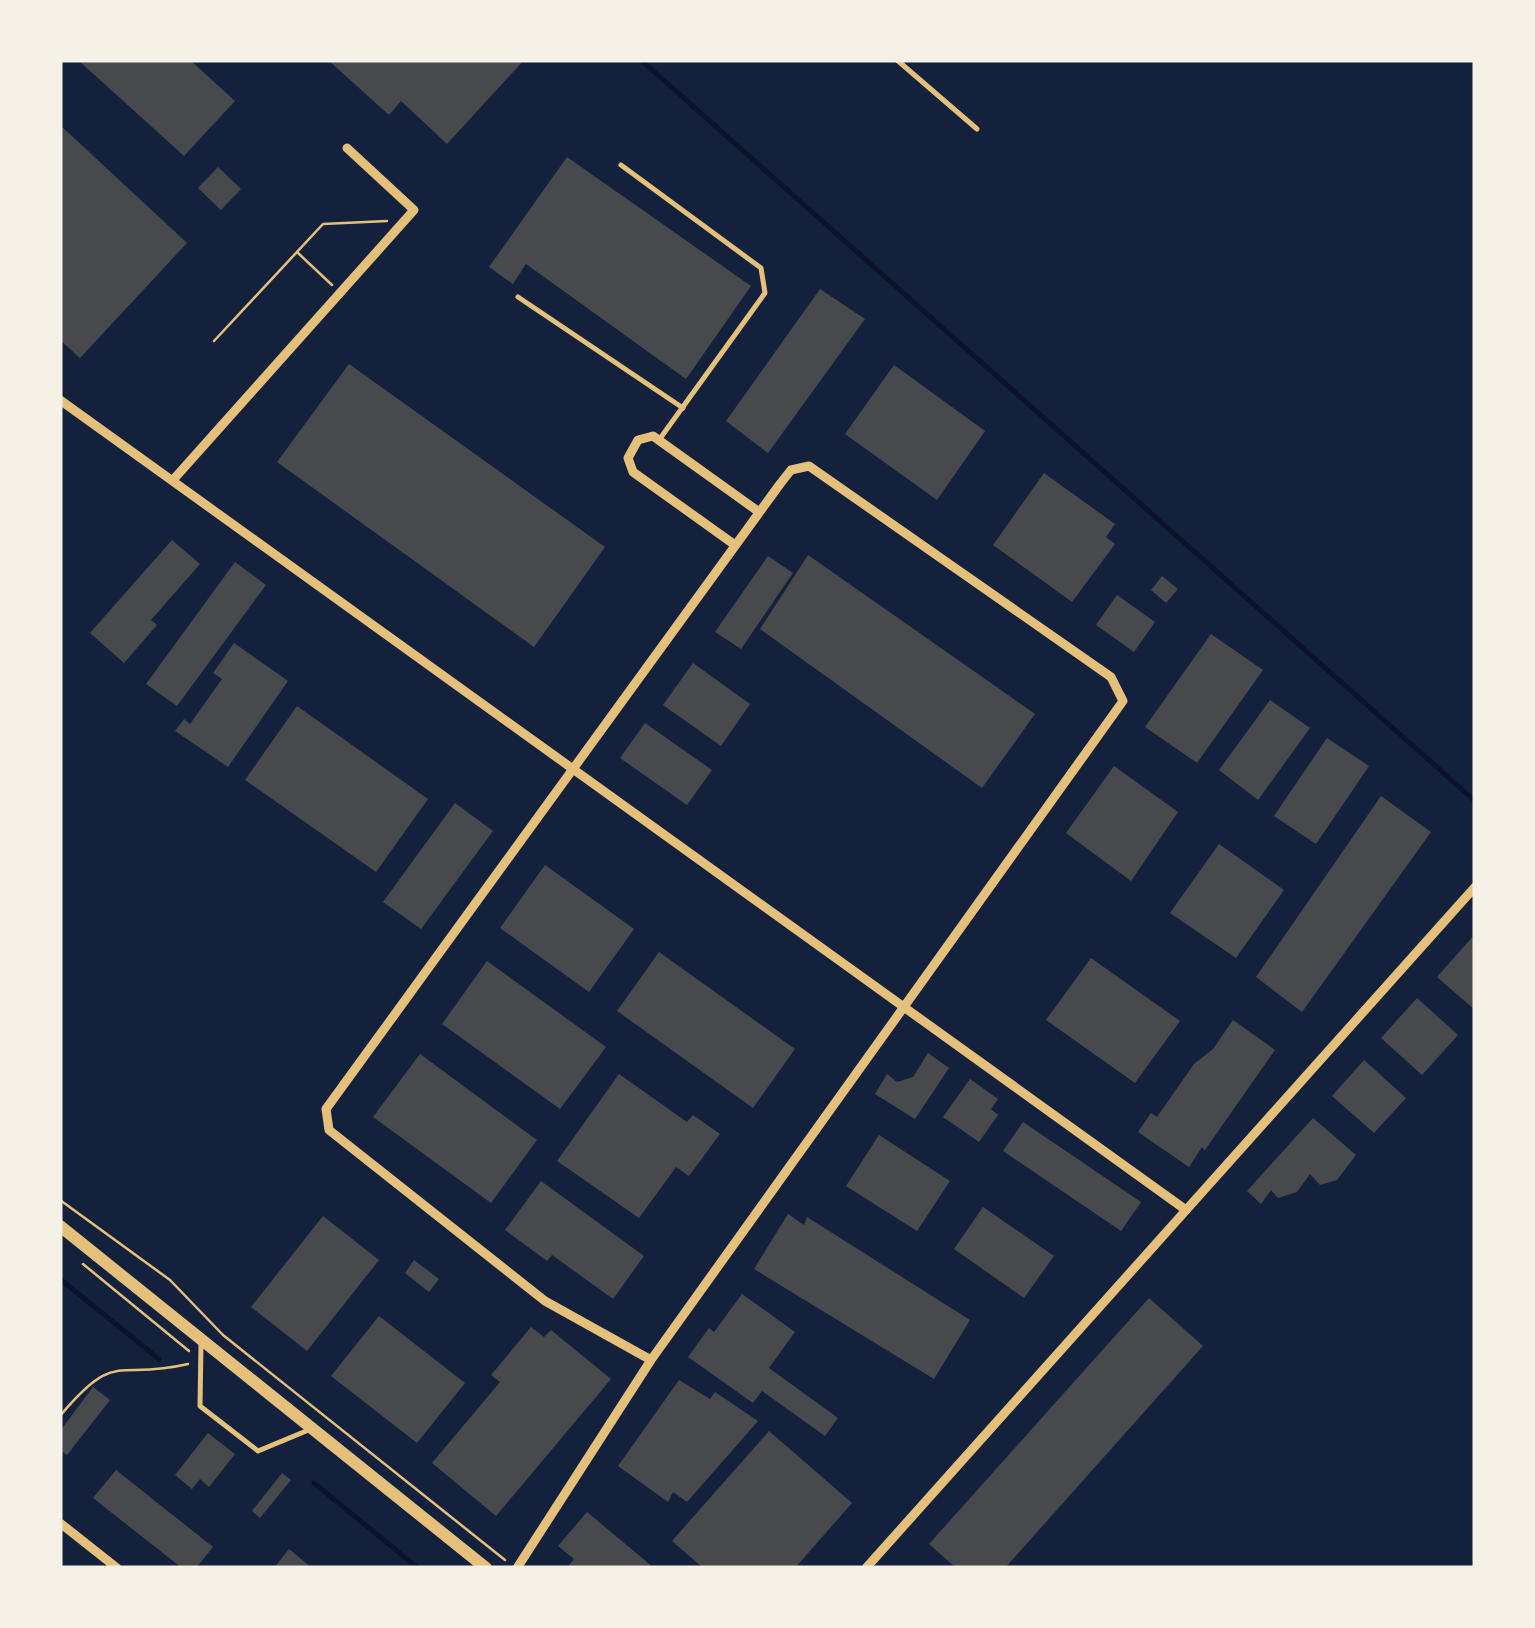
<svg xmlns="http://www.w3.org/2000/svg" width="1535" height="1628" viewBox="0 0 1535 1628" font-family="Ubuntu,sans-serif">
	<rect width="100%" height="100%" fill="#14213d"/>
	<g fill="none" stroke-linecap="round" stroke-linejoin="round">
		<g stroke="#0b132b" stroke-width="5">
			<polyline points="641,60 1475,801"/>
			<polyline points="60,1279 159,1359"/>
			<polyline points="314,1483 418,1568"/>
		</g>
	</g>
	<g fill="#48494c">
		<polygon points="78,60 190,60 235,101 184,156"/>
		<polygon points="328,60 524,60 447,144 401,101 389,115"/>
		<polygon points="60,125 187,243 80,358 60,340"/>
		<polygon points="567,157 751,286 686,379 526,264 513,284 489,267"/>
		<polygon points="218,167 241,189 221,210 198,188"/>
		<polygon points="820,289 865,319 768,453 726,421"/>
		<polygon points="349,364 605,547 534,647 277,462"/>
		<polygon points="894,365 985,431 937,500 845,434"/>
		<polygon points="1044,473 1115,524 1106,537 1115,544 1072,602 993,545"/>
		<polygon points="172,540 200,564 151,620 157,625 124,663 90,633"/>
		<polygon points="808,555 1035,714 982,788 760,629"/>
		<polygon points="768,556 793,573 741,649 715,632"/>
		<polygon points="235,562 266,585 177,706 146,684"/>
		<polygon points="1162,576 1178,589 1166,603 1151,590"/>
		<polygon points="1117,595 1155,622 1134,652 1096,625"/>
		<polygon points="1211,634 1263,670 1197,763 1145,727"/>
		<polygon points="234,643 288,681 228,767 175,731 184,719 190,724 222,679 213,673"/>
		<polygon points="693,663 750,704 721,746 663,705"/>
		<polygon points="1270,700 1310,728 1258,800 1219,770"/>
		<polygon points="297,706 428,799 376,872 245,780"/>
		<polygon points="645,723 712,770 687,805 620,758"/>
		<polygon points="1327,738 1369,766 1316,844 1274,816"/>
		<polygon points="1114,766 1178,812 1131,881 1066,833"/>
		<polygon points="1381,796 1431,832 1302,1012 1256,977"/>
		<polygon points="455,803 493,831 421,929 383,902"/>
		<polygon points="1219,844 1284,890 1236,958 1170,913"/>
		<polygon points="545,865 634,929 589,992 500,928"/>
		<polygon points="1475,934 1475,1010 1437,977"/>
		<polygon points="659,952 795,1049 753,1108 617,1011"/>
		<polygon points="1091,958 1180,1021 1135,1083 1046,1020"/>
		<polygon points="487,961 606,1047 560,1109 442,1024"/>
		<polygon points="1417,998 1458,1035 1422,1075 1381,1038"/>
		<polygon points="1233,1020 1275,1050 1205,1150 1202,1147 1189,1167 1138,1132 1151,1113 1157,1117 1194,1064 1213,1049"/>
		<polygon points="928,1053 949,1068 915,1119 875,1094 887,1074 897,1082 913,1077"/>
		<polygon points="420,1054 537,1140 491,1203 373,1117"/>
		<polygon points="1364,1060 1406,1098 1374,1133 1332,1096"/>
		<polygon points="619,1074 687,1122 693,1115 720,1134 689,1176 676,1167 639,1218 557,1161"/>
		<polygon points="970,1079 998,1099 991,1109 998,1115 979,1142 943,1117"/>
		<polygon points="1313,1118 1356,1155 1337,1180 1320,1185 1310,1174 1297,1192 1278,1198 1271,1190 1261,1204 1247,1191"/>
		<polygon points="1023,1122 1141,1202 1121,1231 1003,1151"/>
		<polygon points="879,1135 950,1181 917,1231 846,1186"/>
		<polygon points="541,1181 644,1256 613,1299 552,1255 547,1261 505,1230"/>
		<polygon points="983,1207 1054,1256 1024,1298 954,1249"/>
		<polygon points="788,1214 804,1225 807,1217 970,1320 934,1379 754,1269"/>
		<polygon points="323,1216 379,1260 307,1351 251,1307"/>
		<polygon points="414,1260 439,1279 429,1292 405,1273"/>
		<polygon points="742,1294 795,1332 769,1368 838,1418 825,1436 762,1391 753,1403 688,1357 709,1328 714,1332"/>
		<polygon points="1149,1298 1203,1346 1005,1568 956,1568 929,1544"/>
		<polygon points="379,1316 465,1383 417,1443 331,1376"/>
		<polygon points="531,1327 544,1337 551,1330 611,1379 496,1516 432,1463 500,1382 491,1375"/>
		<polygon points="679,1380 710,1399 715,1392 758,1421 687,1502 673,1492 668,1502 618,1466"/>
		<polygon points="93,1387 110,1400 67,1455 60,1450 60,1431"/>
		<polygon points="769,1431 852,1503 795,1568 703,1568 672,1541"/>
		<polygon points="208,1433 235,1454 209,1487 200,1479 192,1489 175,1475"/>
		<polygon points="116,1470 213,1547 196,1568 182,1568 93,1498"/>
		<polygon points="282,1473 291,1480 260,1518 252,1511"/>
		<polygon points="587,1512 654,1568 567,1568 574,1559 558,1546"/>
		<polygon points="289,1549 312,1568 274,1568"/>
	</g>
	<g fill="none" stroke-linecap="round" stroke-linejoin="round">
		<g stroke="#e5c07b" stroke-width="2.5">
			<polyline points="298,253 332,285"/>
			<polyline points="214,341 323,224 387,221"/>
			<polyline points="60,1200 170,1280 223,1335 505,1560"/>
			<polyline points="83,1264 189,1351"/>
			<path d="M60,1416C117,1348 116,1381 188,1364"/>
		</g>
		<g stroke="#e5c07b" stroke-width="5">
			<polyline points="897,60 977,129"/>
			<polyline points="621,165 761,268 765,293 659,440"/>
			<polyline points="518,297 683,408"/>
			<polyline points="201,1344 200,1406 258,1451 311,1429"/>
		</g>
		<g stroke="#e5c07b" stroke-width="9">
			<polyline points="60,400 1186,1210"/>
			<polyline points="173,480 414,210 347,148"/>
			<polyline points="735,545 633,472 628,458 638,440 653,436 759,512"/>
			<polyline points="60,1523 117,1568"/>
			<polyline points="517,1568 651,1360 1123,701 1111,677 809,466 791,470 780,484 326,1109 329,1130 545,1301 651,1360"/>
			<polyline points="866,1568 1475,887"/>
		</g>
		<polyline stroke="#e5c07b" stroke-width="12" points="60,1226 486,1568"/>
	</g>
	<rect width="1535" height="1628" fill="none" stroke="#f6f1e7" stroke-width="125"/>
</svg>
